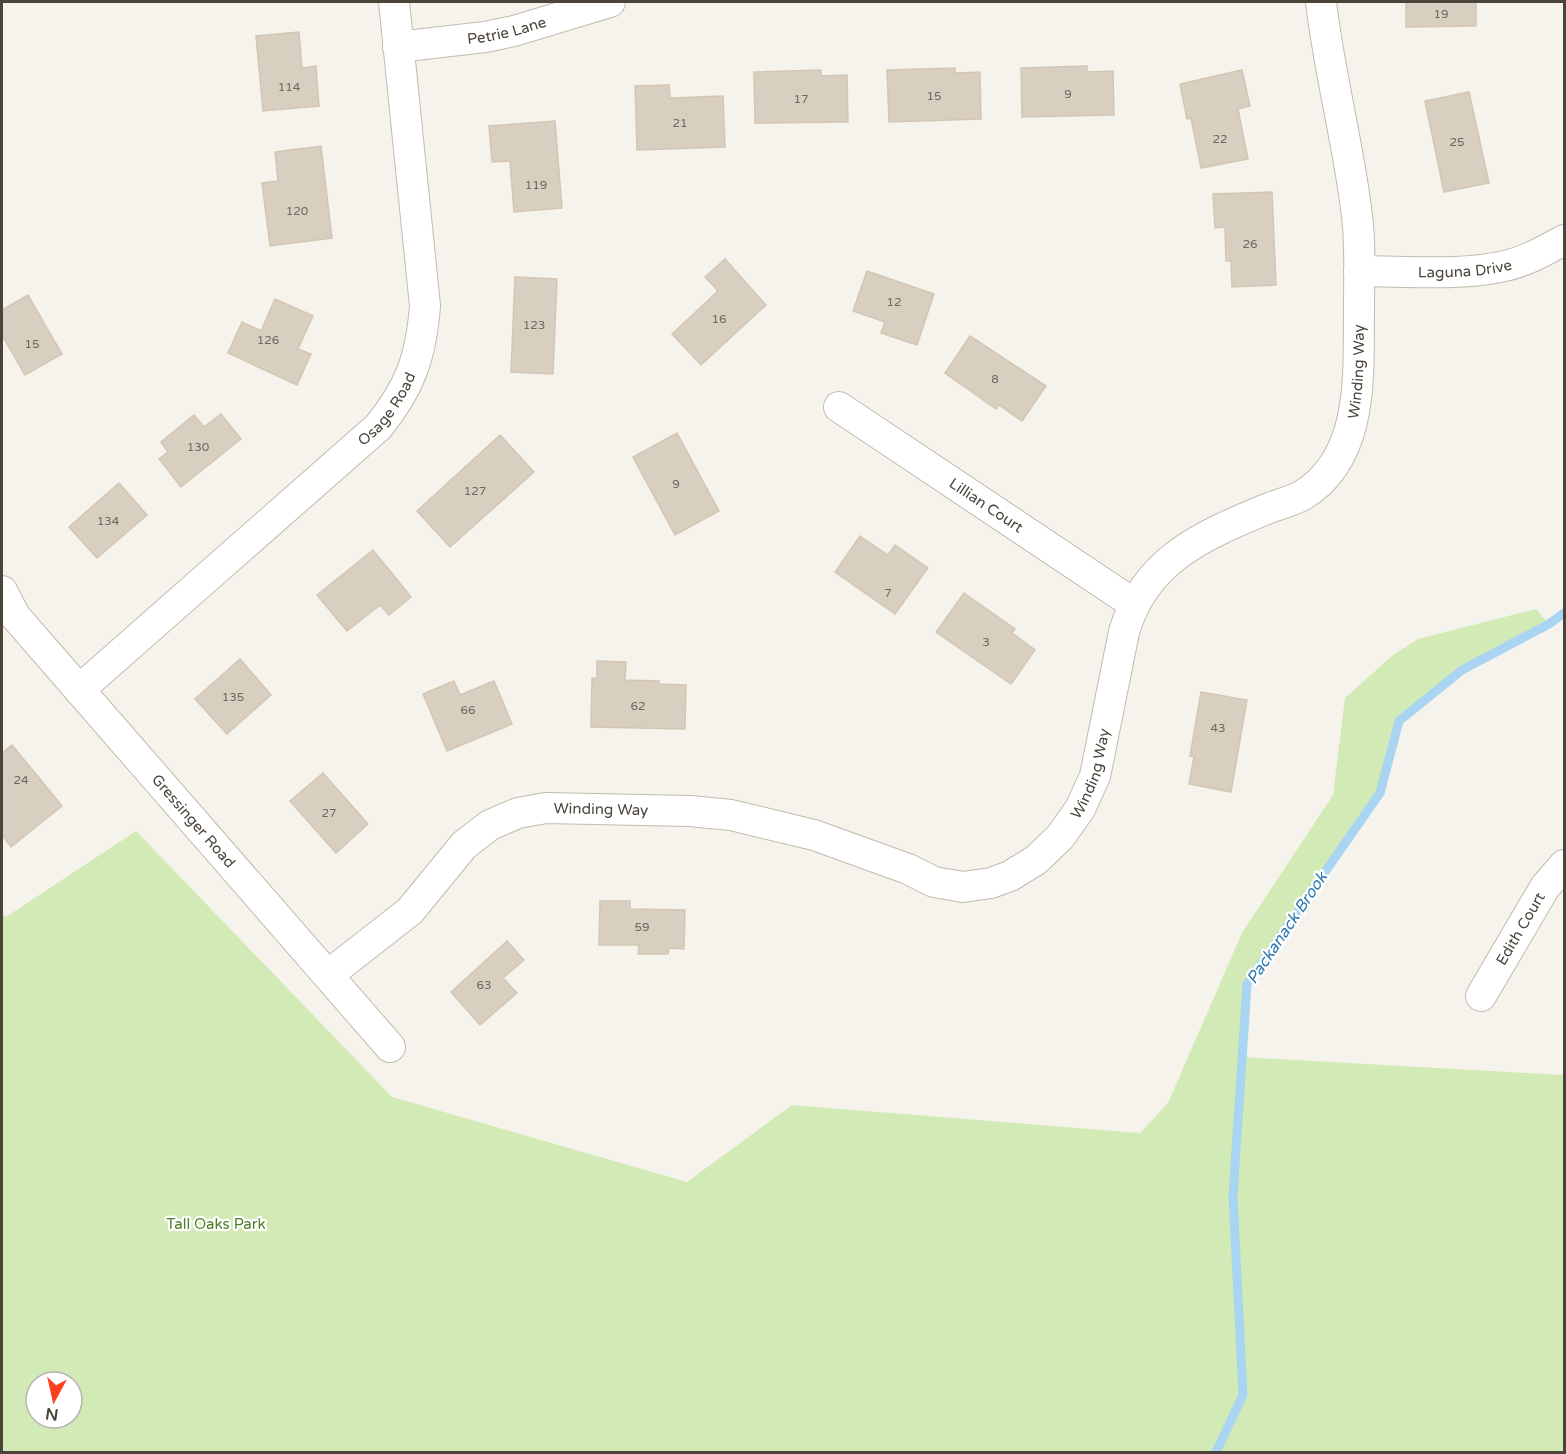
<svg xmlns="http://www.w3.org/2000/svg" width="1566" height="1454" viewBox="0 0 1566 1454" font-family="'Varela Round',sans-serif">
	<rect width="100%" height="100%" fill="#f6f3ec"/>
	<path fill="#d2eab5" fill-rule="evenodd" d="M1536,609L1549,624L1462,670L1399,721L1380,793L1247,984L1242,1057L1564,1075V1452H2V913L6,917L136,831L392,1097L687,1182L792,1105L1140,1133L1168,1103L1242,933L1333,795L1345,698L1393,655L1418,639ZM36,1382H72V1418H36Z"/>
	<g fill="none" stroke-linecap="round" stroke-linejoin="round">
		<polyline stroke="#a9d4f2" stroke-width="9" points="1216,1452 1243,1395 1233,1197 1247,984 1380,793 1399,721 1462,670 1549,624 1564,613"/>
	</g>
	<g fill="#d8cfc1" stroke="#d3c7b4" stroke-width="1.5">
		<polygon points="1406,2 1476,2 1476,26 1406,27"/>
		<polygon points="299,32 302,68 316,66 319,106 263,111 256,36"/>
		<polygon points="1087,66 1087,72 1113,71 1114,115 1022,117 1021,68"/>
		<polygon points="955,68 955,73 980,72 981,119 889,122 887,70"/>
		<polygon points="821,70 821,76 847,75 848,122 755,123 754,72"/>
		<polygon points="1242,70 1250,106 1238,109 1248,159 1201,168 1191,118 1187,119 1180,84"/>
		<polygon points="669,85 670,98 723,96 725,147 637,150 635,86"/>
		<polygon points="1469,92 1489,183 1444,192 1425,101"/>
		<polygon points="555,121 562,208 514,212 510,161 492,162 489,126"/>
		<polygon points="321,146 332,238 270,246 262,183 278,181 275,152"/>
		<polygon points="1272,192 1276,285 1232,287 1231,261 1226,261 1225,227 1215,228 1213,194"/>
		<polygon points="725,259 766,305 701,365 672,334 718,291 705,277"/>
		<polygon points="867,271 934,294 917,345 881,333 885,322 853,311"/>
		<polygon points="515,277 557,279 553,374 511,372"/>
		<polygon points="28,295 62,354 25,375 2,335 2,310"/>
		<polygon points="275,299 313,316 298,349 311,354 297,385 228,353 242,322 261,331"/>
		<polygon points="970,336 1046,386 1022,421 999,405 996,409 945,373"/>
		<polygon points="221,414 241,439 181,487 159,459 168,452 161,442 194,415 204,427"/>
		<polygon points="677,433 719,511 675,535 633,457"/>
		<polygon points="500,435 534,472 450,547 417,511"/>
		<polygon points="119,483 147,515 97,558 69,527"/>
		<polygon points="860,536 888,555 895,545 928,568 895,614 835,572"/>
		<polygon points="373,550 411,597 389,615 380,605 347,631 317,595"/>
		<polygon points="964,593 1015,629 1012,633 1035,650 1011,684 936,632"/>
		<polygon points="240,659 271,695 227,734 195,699"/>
		<polygon points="597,661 626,662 625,680 659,681 659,684 686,685 685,729 591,727 592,678 597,679"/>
		<polygon points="454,681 460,695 494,681 512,724 447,751 423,694"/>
		<polygon points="1201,692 1247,700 1231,792 1189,784 1194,757 1190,756"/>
		<polygon points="12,745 62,806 11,847 2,835 2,753"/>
		<polygon points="323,773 368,824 336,853 290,801"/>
		<polygon points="600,901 630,901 630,909 685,910 684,949 669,948 668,954 638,954 639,945 599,945"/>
		<polygon points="507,941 524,960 503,978 517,993 480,1025 451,992"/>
	</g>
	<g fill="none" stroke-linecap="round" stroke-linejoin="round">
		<defs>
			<g id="minor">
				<path id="s1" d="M398,47L485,37L514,31L610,2"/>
				<path id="s2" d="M1359,271C1405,271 1455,276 1500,267C1523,263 1544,251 1564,240"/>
				<path id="s3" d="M839,407L1134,604"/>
				<path id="s4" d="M2,591L15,616L390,1047"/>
				<path id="s5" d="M79,690L378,427C410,388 421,357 425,306L394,2"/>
				<path id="s6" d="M328,975L410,911L464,845L490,825L518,813L546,808L690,811L731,815L814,835L908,869L934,882L963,887L991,883L1010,876L1036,860L1060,837L1080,809L1095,776L1124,632C1145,559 1204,535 1269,508C1280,504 1292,501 1303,495C1366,456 1358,371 1359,307C1359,274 1361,241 1356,208C1347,138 1329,71 1321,2"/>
				<path id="s7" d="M1481,996L1545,887L1564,865"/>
			</g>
		</defs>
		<use href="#minor" stroke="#c2bbae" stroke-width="32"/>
		<use href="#minor" stroke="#fff" stroke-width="30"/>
	</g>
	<g text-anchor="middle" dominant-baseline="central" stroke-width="4.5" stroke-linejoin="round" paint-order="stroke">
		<g font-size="12" fill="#6e675b">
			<text x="1441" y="14">19</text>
			<text x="289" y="87">114</text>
			<text x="1068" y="94">9</text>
			<text x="934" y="96">15</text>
			<text x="801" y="99">17</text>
			<text x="680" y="123">21</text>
			<text x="1220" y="139">22</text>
			<text x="1457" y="142">25</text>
			<text x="536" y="185">119</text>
			<text x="297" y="211">120</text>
			<text x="1250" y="244">26</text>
			<text x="894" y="302">12</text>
			<text x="719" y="319">16</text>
			<text x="534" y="325">123</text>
			<text x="268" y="340">126</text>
			<text x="32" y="344">15</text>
			<text x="995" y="379">8</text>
			<text x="198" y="447">130</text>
			<text x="676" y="484">9</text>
			<text x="475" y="491">127</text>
			<text x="108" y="521">134</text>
			<text x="888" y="593">7</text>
			<text x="986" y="642">3</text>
			<text x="233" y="697">135</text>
			<text x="638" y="706">62</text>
			<text x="468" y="710">66</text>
			<text x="1218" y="728">43</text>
			<text x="21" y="780">24</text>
			<text x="329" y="813">27</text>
			<text x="642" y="927">59</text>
			<text x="484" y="985">63</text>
		</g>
		<g font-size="15" fill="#4b4439" stroke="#fff">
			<text stroke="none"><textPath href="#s1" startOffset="110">Petrie Lane</textPath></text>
			<text stroke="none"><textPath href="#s2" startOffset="106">Laguna Drive</textPath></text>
			<text stroke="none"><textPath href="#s6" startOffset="1416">Winding Way</textPath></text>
			<text stroke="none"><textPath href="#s5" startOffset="418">Osage Road</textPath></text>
			<text stroke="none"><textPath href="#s3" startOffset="177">Lillian Court</textPath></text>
			<text stroke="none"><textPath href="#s6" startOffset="894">Winding Way</textPath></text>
			<text stroke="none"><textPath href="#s6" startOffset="336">Winding Way</textPath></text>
			<text stroke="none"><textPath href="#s4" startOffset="300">Gressinger Road</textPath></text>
			<text stroke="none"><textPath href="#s7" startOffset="78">Edith Court</textPath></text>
		</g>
		<g font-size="15" fill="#4a7f2a" stroke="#fff">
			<text x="216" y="1224">Tall Oaks Park</text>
		</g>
		<g font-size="16" font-style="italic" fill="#2e7ab2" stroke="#fff">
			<text transform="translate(1287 928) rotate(-56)">Packanack Brook</text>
		</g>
	</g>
	<rect width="1566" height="1454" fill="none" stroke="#4b4439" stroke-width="6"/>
	<g transform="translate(54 1400) rotate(188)"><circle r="28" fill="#ffffff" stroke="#b7b4b0" stroke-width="1.5"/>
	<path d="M0-4.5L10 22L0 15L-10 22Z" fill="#fc3f1d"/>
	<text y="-9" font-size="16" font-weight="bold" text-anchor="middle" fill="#4b4439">N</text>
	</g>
</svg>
